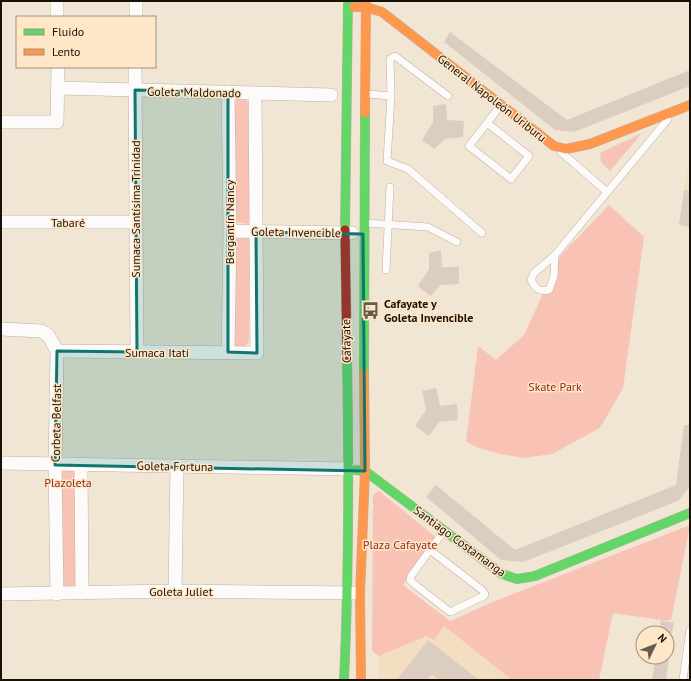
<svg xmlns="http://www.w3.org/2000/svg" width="691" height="681" viewBox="0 0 691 681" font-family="'PT Sans',sans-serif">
	<rect width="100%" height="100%" fill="#f1e5d4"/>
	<g fill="#f4dec2">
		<polygon points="690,152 690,227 679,225"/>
		<polygon points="444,626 512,680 379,680 379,656"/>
	</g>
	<g fill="#f8c3b4">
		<polygon points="241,99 246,100 250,104 251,220 247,224 237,222 235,216 234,105 237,100"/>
		<polygon points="642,133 610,171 601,162 600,153"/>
		<polygon points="609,205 644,237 623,388 600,428 552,454 524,458 500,454 476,447 466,441 478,346 496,360 524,335 561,255"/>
		<polygon points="246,235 249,238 249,342 243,349 234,347 236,240 239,236"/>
		<polygon points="55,465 81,465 82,593 57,594"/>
		<polygon points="379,491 438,539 403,585 450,621 495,601 690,525 671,620 661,620 613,613 599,680 512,680 444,626 434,640 426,636 379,656 372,651 373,495"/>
	</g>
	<g fill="#dccdc1">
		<polygon points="450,32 567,120 690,70 690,86 574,132 555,130 444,42"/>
		<polygon points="446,104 447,120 464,121 463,137 445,139 434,149 422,140 433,122 433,106"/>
		<polygon points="684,190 690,191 690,227 679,225"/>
		<polygon points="441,250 442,267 459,267 459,284 441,285 430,296 418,286 429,269 429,253"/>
		<polygon points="436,388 440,406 457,404 458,420 439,422 429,436 415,426 426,410 422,391"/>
		<polygon points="684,425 690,425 690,487 678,501 523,562 501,560 426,497 436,485 515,550 676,485"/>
		<polygon points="661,620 674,623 672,633 659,633"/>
		<polygon points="428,640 479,680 440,680 432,674 428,680 397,680"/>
		<polygon points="656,657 669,657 666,680 652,680"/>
	</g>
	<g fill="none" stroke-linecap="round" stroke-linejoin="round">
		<defs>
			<g id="lane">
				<polyline points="367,94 391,96 387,161 408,169 482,233"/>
				<polyline points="391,96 390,59 395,56 448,96"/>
				<polyline points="487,123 529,156 511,179 469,146 501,105"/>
				<polyline points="561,152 606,191"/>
				<polyline points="365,223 428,227 457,242"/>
				<path d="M555,255L554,276L549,290C539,292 536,289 531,280L534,273L555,255L668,119"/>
				<polyline points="386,270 390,187"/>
				<polygon points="430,550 482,590 485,594 484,596 450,612 413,583 410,580 411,576"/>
				<polyline points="430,550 444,531"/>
				<polyline points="683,680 690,630"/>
			</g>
			<g id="street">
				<polyline points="57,1 57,17"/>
				<polyline points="136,17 136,1"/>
				<polyline points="135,67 137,352"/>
				<polyline points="58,88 331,95"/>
				<polyline points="228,92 230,231 228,352"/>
				<polyline points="1,122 57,122 58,67"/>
				<polyline points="1,222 135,222"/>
				<polyline points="230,231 352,233"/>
				<polyline points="1,329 41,331 48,335 57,351 55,465 57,594"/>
				<polyline points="57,351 257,353 255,93"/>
				<polyline points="1,463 349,469"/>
				<polyline points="81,465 82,593"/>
				<polyline points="175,591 177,466"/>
				<polyline points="1,594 175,591 355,593"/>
			</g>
			<g id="fast">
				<polyline points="345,230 348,1"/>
				<polyline points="364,373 365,113"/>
				<polyline points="355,470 365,471 502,574 517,579 535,576 690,513"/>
				<path d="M344,680C349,573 349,466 347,359"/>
			</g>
			<g id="slow">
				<polyline points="354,7 366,7 382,12 554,146 566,149 590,144 690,105"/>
				<polyline points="365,113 366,1"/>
				<polyline points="361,680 360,594 365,471 364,373"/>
			</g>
			<polyline id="jam" points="345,230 347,359"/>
		</defs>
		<use href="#lane" stroke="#bcb2a5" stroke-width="8"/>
		<use href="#street" stroke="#bcb2a5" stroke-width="14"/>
		<use href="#fast" stroke="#bcb2a5" stroke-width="10"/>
		<use href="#slow" stroke="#bcb2a5" stroke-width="10"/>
		<use href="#jam" stroke="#bcb2a5" stroke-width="10"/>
		<use href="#lane" stroke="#fdfbf9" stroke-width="7"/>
		<use href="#street" stroke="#fdfbf9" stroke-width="13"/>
		<use href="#fast" stroke="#63d668" stroke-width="9"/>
		<use href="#slow" stroke="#ff974d" stroke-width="9"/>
		<use href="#jam" stroke="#b3261e" stroke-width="9"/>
	</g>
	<path fill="#0f766e" fill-opacity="0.2" stroke="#0f766e" stroke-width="3" stroke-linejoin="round" d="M135,90L228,92V352L257,353L256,232L363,234L365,471L55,465L57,351L137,352Z"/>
	<defs>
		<symbol id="bus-bare" viewBox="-9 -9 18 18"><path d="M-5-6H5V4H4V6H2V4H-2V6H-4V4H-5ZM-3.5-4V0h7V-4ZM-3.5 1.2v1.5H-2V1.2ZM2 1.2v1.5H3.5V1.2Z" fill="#655b4e" stroke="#fee6c7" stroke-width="2.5" paint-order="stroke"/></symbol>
	</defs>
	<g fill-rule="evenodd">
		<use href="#bus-bare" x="358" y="298" width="25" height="25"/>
	</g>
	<g text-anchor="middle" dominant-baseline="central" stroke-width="3" stroke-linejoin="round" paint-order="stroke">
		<g font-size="12" fill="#191106" stroke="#fee6c7">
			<text transform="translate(194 92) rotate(1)">Goleta Maldonado</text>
			<text transform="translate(492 98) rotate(38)">General Napoleón Uriburu</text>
			<text transform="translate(135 209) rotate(-90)">Sumaca Santísima Trinidad</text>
			<text x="68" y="222">Tabaré</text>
			<text transform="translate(229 222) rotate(-90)">Bergantín Nancy</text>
			<text transform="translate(296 232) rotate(1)">Goleta Invencible</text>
			<text transform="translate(346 341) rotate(-91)">Cafayate</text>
			<text x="157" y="352">Sumaca Itatí</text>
			<text transform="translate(56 423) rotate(-89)">Corbeta Belfast</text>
			<text transform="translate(175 466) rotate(1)">Goleta Fortuna</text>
			<text transform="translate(460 541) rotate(36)">Santiago Costamanga</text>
			<text x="181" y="591">Goleta Juliet</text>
		</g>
		<g font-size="12" font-weight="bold" fill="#191106" stroke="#fee6c7" text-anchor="start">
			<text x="384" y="303">Cafayate y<tspan x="384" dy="14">Goleta Invencible</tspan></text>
		</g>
		<g font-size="12" fill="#912c20" stroke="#fee6c7">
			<text x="555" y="386">Skate Park</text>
			<text x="68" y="482">Plazoleta</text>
			<text x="400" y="544">Plaza Cafayate</text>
		</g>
	</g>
	<rect width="691" height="681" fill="none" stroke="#191106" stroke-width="4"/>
	<rect x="16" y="16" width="140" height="52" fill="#fee6c7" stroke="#a2917a"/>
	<rect x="24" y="29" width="20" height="6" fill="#63d668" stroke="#a2917a"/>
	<text x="52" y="36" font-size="12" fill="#191106">Fluido</text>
	<rect x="24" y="49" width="20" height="6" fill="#ff974d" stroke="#a2917a"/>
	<text x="52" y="56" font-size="12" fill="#191106">Lento</text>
	<g transform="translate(655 645) rotate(47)"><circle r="19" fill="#fee6c7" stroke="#a2917a"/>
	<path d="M0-3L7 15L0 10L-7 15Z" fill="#655b4e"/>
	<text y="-6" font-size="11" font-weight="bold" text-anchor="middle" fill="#191106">N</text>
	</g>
</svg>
